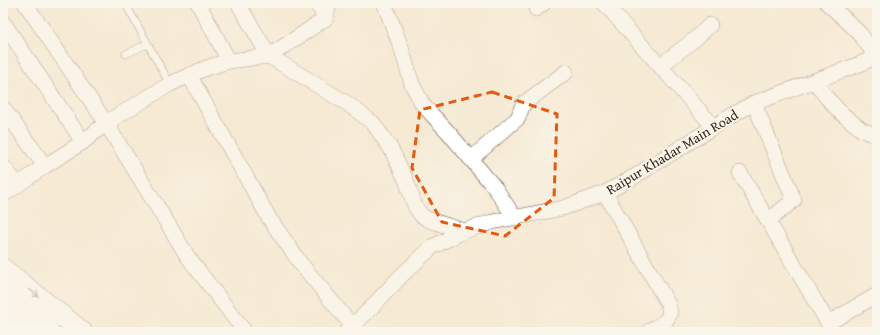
<svg xmlns="http://www.w3.org/2000/svg" width="880" height="335" viewBox="0 0 880 335" font-family="'Gentium Book Plus',serif">
	<rect width="100%" height="100%" fill="#fbf7ec"/>
	<filter id="ink" filterUnits="userSpaceOnUse"><feTurbulence type="fractalNoise" baseFrequency=".025" numOctaves="2"/><feDisplacementMap in="SourceGraphic" scale="8" xChannelSelector="R" yChannelSelector="G"/><feConvolveMatrix kernelMatrix="1 2 1 2 8 2 1 2 1" color-interpolation-filters="sRGB"/></filter>
	<filter id="wash" filterUnits="userSpaceOnUse"><feTurbulence type="fractalNoise" baseFrequency=".012" numOctaves="4" result="noise"/><feDisplacementMap in="SourceGraphic" scale="16" xChannelSelector="R" yChannelSelector="G"/><feGaussianBlur stdDeviation="0.9" result="paint"/><feColorMatrix in="noise" values="0 0 0 0 0 0 0 0 0 0 0 0 0 0 0 0 0 1.4 0 .05"/><feComposite in="paint" operator="in"/></filter>
	<g filter="url(#wash)">
		<rect width="100%" height="100%" fill="#f5ead4"/>
	</g>
	<g filter="url(#ink)">
		<g fill="none" stroke-linecap="round" stroke-linejoin="round">
			<defs>
				<g id="lane">
					<polyline points="125,3 170,84"/>
					<polyline points="126,54 147,44"/>
				</g>
				<g id="street">
					<polyline points="25,3 106,123 188,257 245,332"/>
					<polyline points="198,3 229,61"/>
					<polyline points="238,3 269,56"/>
					<polyline points="316,3 326,18"/>
					<polyline points="384,3 401,47 412,84 423,105 449,133 495,188 515,218"/>
					<polyline points="604,3 714,127"/>
					<polyline points="827,3 847,21 860,34 876,56"/>
					<polyline points="536,9 544,3"/>
					<polyline points="3,22 83,142"/>
					<polyline points="269,56 301,35 326,18 329,3"/>
					<polyline points="660,66 695,39 710,25"/>
					<polyline points="189,75 269,218 301,264 353,327"/>
					<polyline points="814,81 827,98 841,113 862,130 877,136"/>
					<polyline points="754,103 794,200 768,221"/>
					<polyline points="3,108 45,166"/>
					<polyline points="471,159 518,118 523,104 566,72"/>
					<polyline points="3,166 18,185"/>
					<polyline points="740,173 828,323 877,295"/>
					<polyline points="605,193 668,304 670,313 666,321 648,332"/>
					<polyline points="3,195 45,166 83,142 106,123 170,84 206,68 229,61 269,56 348,104 373,123 391,149 406,180 415,206 421,215 429,220 464,231"/>
					<polyline points="346,332 369,310 401,276 432,247 464,231 492,222 563,208 605,193 632,178 731,116 754,103 860,64 877,56"/>
				</g>
				<g id="secondary">
					<polyline points="3,269 82,332"/>
					<polyline points="3,295 49,332"/>
					<polyline points="3,317 22,332"/>
				</g>
			</defs>
			<use href="#lane" stroke="#574739" stroke-width="8"/>
			<use href="#street" stroke="#574739" stroke-width="16"/>
			<use href="#secondary" stroke="#574739" stroke-width="22"/>
			<use href="#lane" stroke="#fff" stroke-width="7"/>
			<use href="#street" stroke="#fff" stroke-width="15"/>
			<use href="#secondary" stroke="#fff" stroke-width="21"/>
		</g>
		<defs><path id="oneway-shaft" d="M-6 0H5M1.5-3L5.5 0L1.5 3" fill="none" stroke-width="1.6" stroke-linecap="round" stroke-linejoin="round"/></defs>
		<use stroke="#a79f9a" href="#oneway-shaft" transform="translate(34 293) rotate(39)"/>
	</g>
	<path d="M0 0H880V335H0ZM492,92L557,114L554,198L505,236L442,222L412,168L420,110Z" fill="#f5ead4" fill-opacity=".55" fill-rule="evenodd"/>
	<path fill="none" stroke="#e8590c" stroke-width="3" stroke-dasharray="8 5" stroke-linejoin="round" d="M492,92L557,114L554,198L505,236L442,222L412,168L420,110Z"/>
	<g text-anchor="middle" dominant-baseline="central" stroke-width="4" stroke-linejoin="round" paint-order="stroke">
		<g font-size="14" fill="#3b2a1e" stroke="#fbf7ec">
			<text transform="translate(672 152) rotate(-31)">Raipur Khadar Main Road</text>
		</g>
	</g>
	<rect width="880" height="335" fill="none" stroke="#fbf7ec" stroke-width="16"/>
</svg>
